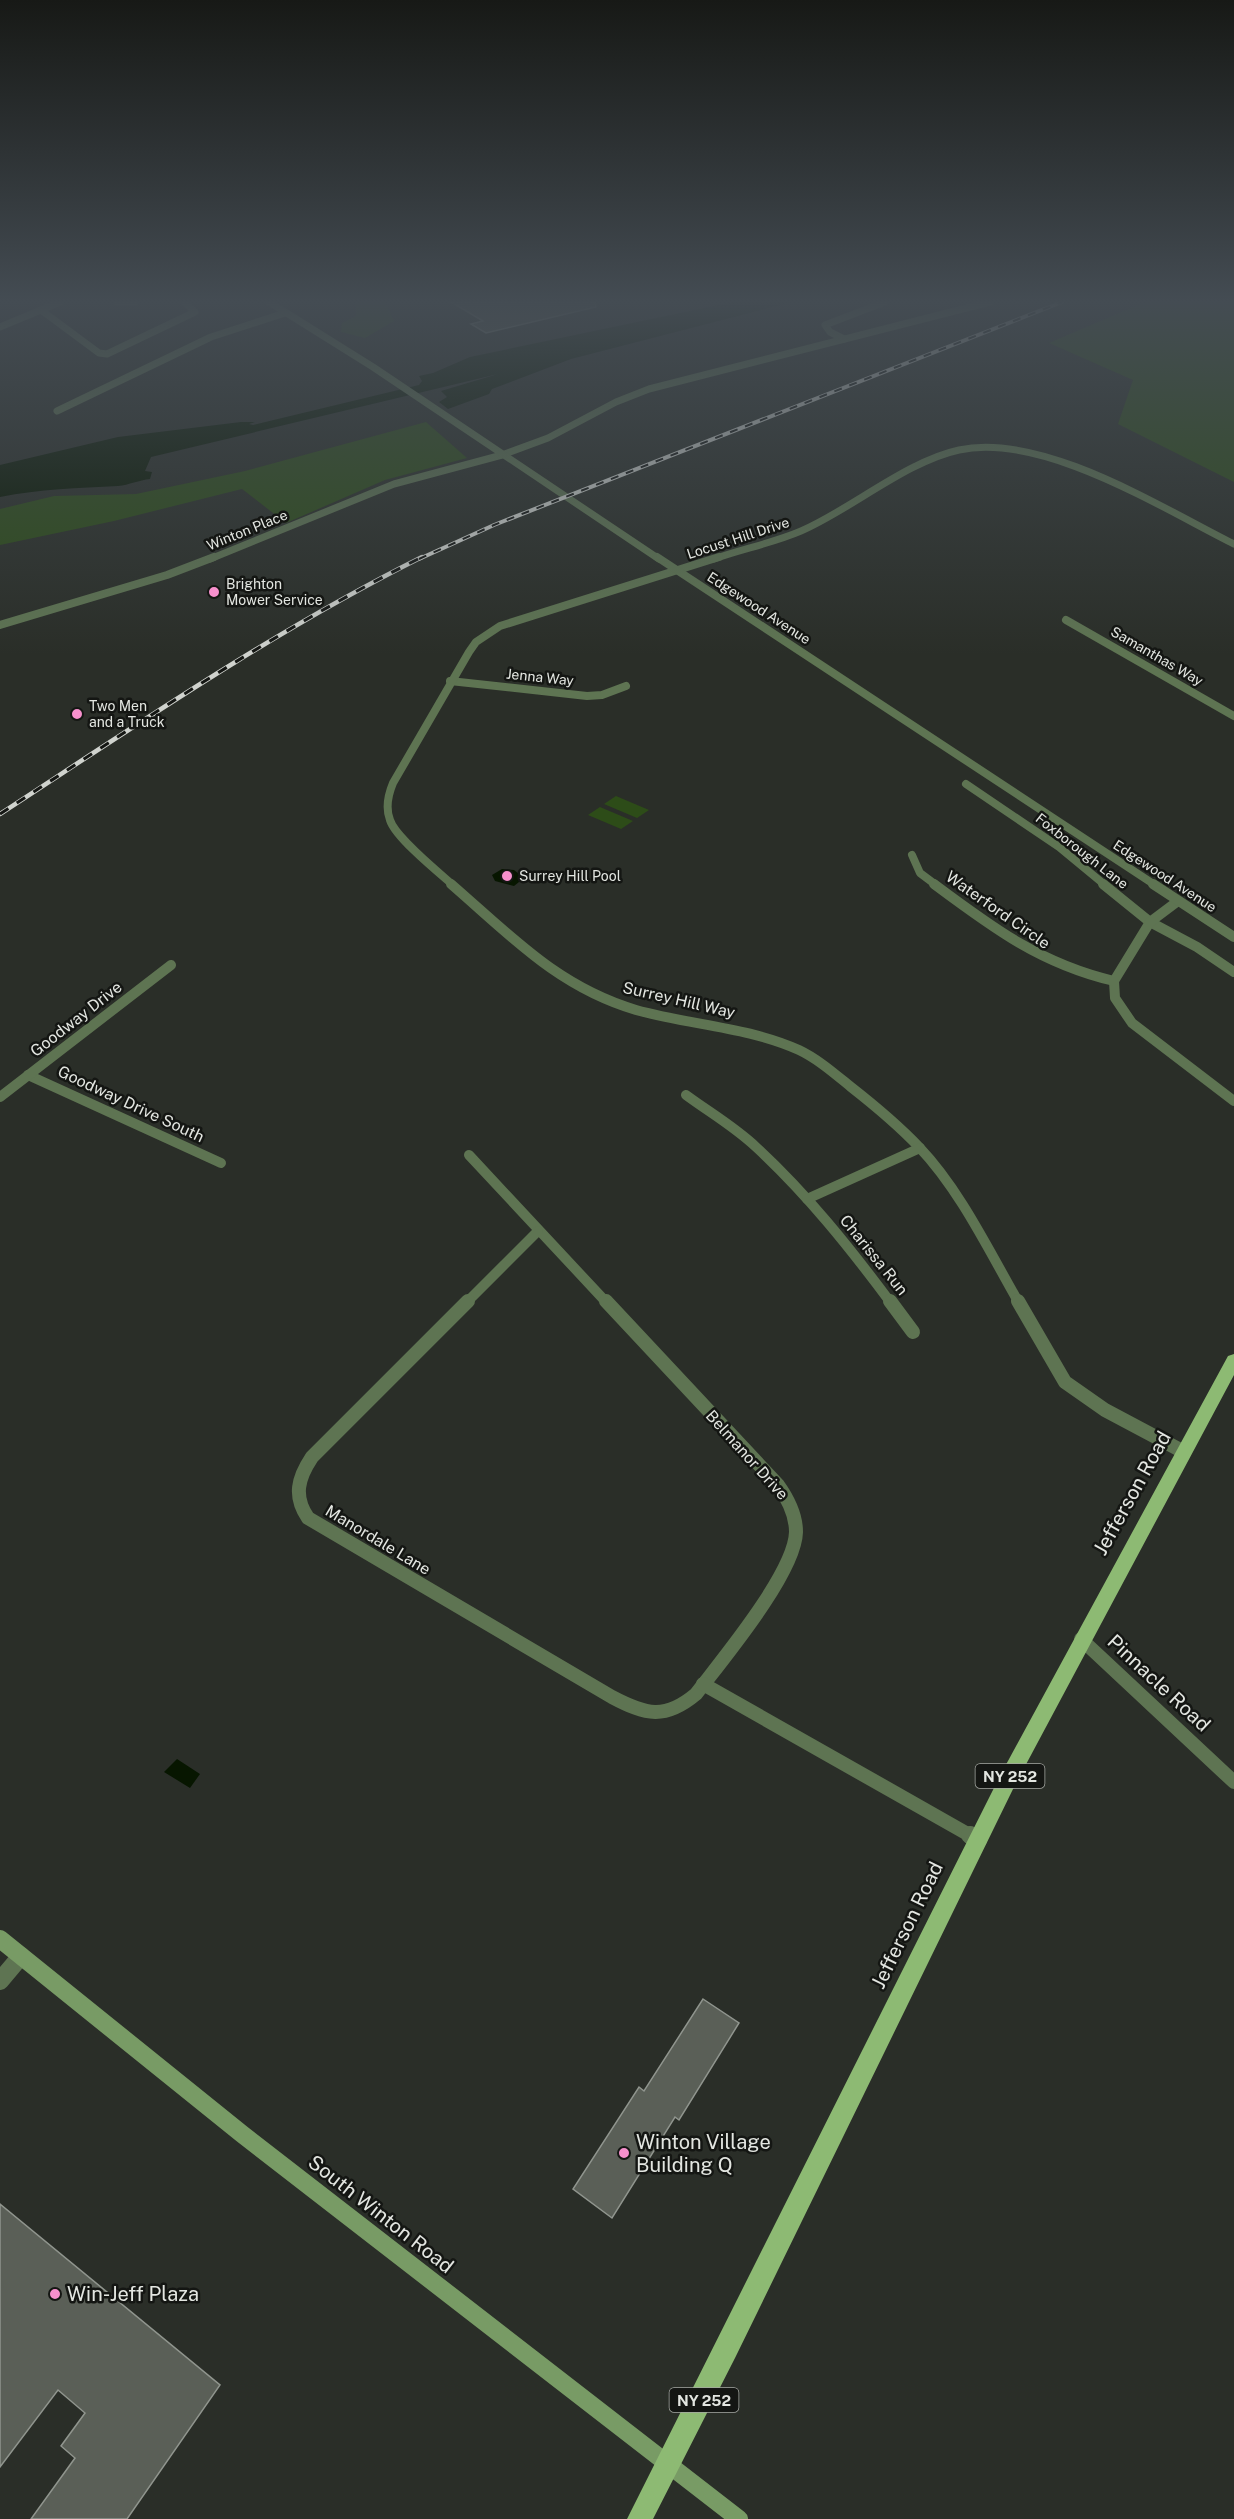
<svg xmlns="http://www.w3.org/2000/svg" width="1234" height="2519" viewBox="0 0 1234 2519" font-family="'Public Sans',sans-serif">
	<rect width="100%" height="100%" fill="#2a2e28"/>
	<g fill="#2d4c18">
		<polygon points="356,302 385,302 394,321 365,338 341,332 342,323 356,316"/>
		<polygon points="1145,302 1234,302 1234,482 1118,424 1133,380 1049,343"/>
		<polygon points="426,422 467,458 385,480 286,523 242,489 114,521 0,545 0,509 54,496 136,494 245,471"/>
		<polygon points="616,796 649,810 637,818 604,804"/>
		<polygon points="600,807 633,821 621,829 588,815"/>
	</g>
	<g fill="#071600">
		<path d="M733,302H792L571,359L492,389L489,394L448,409L439,402L447,397L441,391L498,374L151,457L145,471L152,472L150,479C139,480 129,485 118,486C78,488 40,489 0,497V465L118,437L241,422H255L249,424L253,425L419,385L422,381L419,376L433,373L470,357Z"/>
		<polygon points="502,869 514,870 524,878 514,886 495,881 492,875"/>
		<polygon points="177,1759 200,1774 190,1788 164,1772"/>
	</g>
	<g fill="#5a5f57" stroke="#90958e" stroke-width="1.5">
		<polygon points="451,302 595,302 596,307 486,333 471,324 483,321"/>
		<polygon points="703,1999 739,2023 679,2120 675,2117 612,2218 573,2189 639,2087 644,2091"/>
		<polygon points="0,2204 220,2385 127,2519 31,2519 75,2458 61,2446 85,2413 58,2390 0,2467"/>
	</g>
	<g fill="none" stroke-linecap="round" stroke-linejoin="round">
		<g stroke="#5e7452" stroke-width="7">
			<polyline points="117,302 135,302"/>
			<polyline points="41,310 99,353 107,354 195,312 184,302"/>
			<polyline points="844,339 830,332 825,325 885,302"/>
			<polyline points="57,411 211,337 285,313"/>
			<polyline points="210,559 394,484 502,455 548,438 616,402 649,389 990,302"/>
			<path d="M714,559C742,549 773,543 801,531C850,510 907,461 959,450C1042,432 1160,507 1234,544"/>
		</g>
		<g stroke="#5e7452" stroke-width="8">
			<polyline points="1066,620 1234,716"/>
			<polyline points="0,625 167,575 214,557"/>
			<polyline points="450,681 587,696 602,695 626,686"/>
			<polyline points="966,784 1059,847 1105,885"/>
			<polyline points="912,855 920,873 936,885"/>
			<path d="M453,885C438,872 395,837 390,820C385,807 388,795 393,783L469,652L476,642L500,626L719,557"/>
		</g>
		<g stroke="#5e7452" stroke-width="10">
			<path d="M451,884C511,936 558,987 636,1010C690,1025 748,1027 799,1050C818,1059 835,1074 851,1087C874,1105 898,1125 919,1147C960,1190 989,1251 1019,1303"/>
			<path d="M934,884C993,928 1041,964 1114,981"/>
			<polyline points="1103,884 1150,922 1197,947 1234,972"/>
			<polyline points="1178,901 1150,922 1114,981 1115,998 1132,1023 1234,1101"/>
			<polyline points="28,1075 221,1163"/>
			<path d="M686,1095C709,1112 735,1127 756,1147C807,1194 850,1248 891,1303"/>
			<polyline points="0,1097 171,965"/>
			<polyline points="469,1155 607,1303"/>
			<polyline points="807,1199 920,1148"/>
			<polyline points="466,1303 538,1231"/>
		</g>
		<g stroke="#5e7452" stroke-width="14">
			<path d="M468,1301L312,1457C298,1478 293,1496 308,1518L612,1697C646,1715 665,1720 696,1694C722,1660 795,1573 796,1532C796,1515 788,1499 778,1485L606,1301"/>
			<polyline points="890,1301 913,1332"/>
			<polyline points="1018,1301 1065,1382 1105,1410 1184,1452"/>
			<polyline points="703,1684 973,1837"/>
		</g>
		<g stroke="#5e7452" stroke-width="18">
			<polyline points="970,1835 978,1840"/>
			<polyline points="0,1981 21,1956"/>
		</g>
		<g stroke="#5e7452" stroke-width="7">
			<polyline points="269,302 373,367 659,559"/>
			<polyline points="0,327 60,302"/>
		</g>
		<polyline stroke="#5e7452" stroke-width="8" points="657,557 1155,885"/>
		<polyline stroke="#5e7452" stroke-width="10" points="1153,884 1234,937"/>
		<polyline stroke="#5e7452" stroke-width="14" points="1081,1639 1234,1782"/>
		<polyline stroke="#789b65" stroke-width="18" points="0,1939 242,2134 739,2519"/>
		<polygon fill="#8dba73" fill-rule="evenodd" points="1234,1354 1234,1375 1015,1785 735,2358 653,2519 627,2519 1002,1772 1228,1356"/>
		<defs>
			<polyline id="rail-far1" points="419,559 494,525 1062,302"/>
			<path id="rail" d="M0,814C138,724 274,631 422,557"/>
		</defs>
		<use href="#rail-far1" stroke="#d0d3ce" stroke-width="4"/>
		<use href="#rail" stroke="#d0d3ce" stroke-width="4.5"/>
		<use href="#rail-far1" stroke="#141613" stroke-width="2" stroke-dasharray="8" stroke-linecap="butt"/>
		<use href="#rail" stroke="#141613" stroke-width="3" stroke-dasharray="10" stroke-linecap="butt"/>
	</g>
	<linearGradient id="sky" x2="0" y2="1"><stop stop-color="#171916"/><stop offset="0.46" stop-color="#444c53"/><stop offset="1" stop-color="#444c53" stop-opacity="0"/></linearGradient>
	<rect width="1234" height="655" fill="url(#sky)"/>
	<g fill="#f790cd" stroke="#141613" stroke-width="2">
		<circle cx="214" cy="592" r="6"/>
		<circle cx="77" cy="714" r="6"/>
		<circle cx="507" cy="876" r="6"/>
		<circle cx="624" cy="2153" r="6"/>
		<circle cx="55" cy="2294" r="6"/>
	</g>
	<g text-anchor="middle" dominant-baseline="central" stroke-width="5" stroke-linejoin="round" paint-order="stroke">
		<g font-size="14" fill="#e3e6e1" stroke="#141613">
			<text transform="translate(247 530) rotate(-22)">Winton Place</text>
			<text transform="translate(738 538) rotate(-18)">Locust Hill Drive</text>
			<text transform="translate(759 608) rotate(33)">Edgewood Avenue</text>
			<text transform="translate(1157 656) rotate(30)">Samanthas Way</text>
			<text transform="translate(540 677) rotate(6)">Jenna Way</text>
			<text transform="translate(1082 851) rotate(38)">Foxborough Lane</text>
			<text transform="translate(1165 876) rotate(33)">Edgewood Avenue</text>
		</g>
		<g font-size="14" fill="#e3e6e1" stroke="#141613" text-anchor="start">
			<text x="226" y="584">Brighton<tspan x="226" dy="16">Mower Service</tspan></text>
			<text x="89" y="706">Two Men<tspan x="89" dy="16">and a Truck</tspan></text>
			<text x="519" y="876">Surrey Hill Pool</text>
		</g>
		<g fill="#141613" stroke="#a5a8a3" stroke-width="1.5">
			<rect x="975.5" y="1764" width="69" height="24" rx="4.5"/>
			<rect x="669.5" y="2388" width="69" height="24" rx="4.5"/>
		</g>
		<g font-size="15" font-weight="bold" fill="#e3e6e1">
			<text x="1010" y="1776">NY 252</text>
			<text x="704" y="2400">NY 252</text>
		</g>
		<g font-size="16" fill="#e3e6e1" stroke="#141613">
			<text transform="translate(998 910) rotate(35)">Waterford Circle</text>
			<text transform="translate(679 1000) rotate(13)">Surrey Hill Way</text>
			<text transform="translate(76 1019) rotate(-38)">Goodway Drive</text>
			<text transform="translate(131 1104) rotate(25)">Goodway Drive South</text>
			<text transform="translate(874 1255) rotate(51)">Charissa Run</text>
			<text transform="translate(747 1455) rotate(48)">Belmanor Drive</text>
			<text transform="translate(378 1540) rotate(31)">Manordale Lane</text>
		</g>
		<g font-size="20" fill="#e3e6e1" stroke="#141613">
			<text transform="translate(1132 1493) rotate(-61)">Jefferson Road</text>
			<text transform="translate(1159 1683) rotate(43)">Pinnacle Road</text>
			<text transform="translate(907 1925) rotate(-64)">Jefferson Road</text>
			<text transform="translate(381 2214) rotate(38)">South Winton Road</text>
		</g>
		<g font-size="20" fill="#e3e6e1" stroke="#141613" text-anchor="start">
			<text x="636" y="2142">Winton Village<tspan x="636" dy="23">Building Q</tspan></text>
			<text x="67" y="2294">Win-Jeff Plaza</text>
		</g>
	</g>
</svg>
